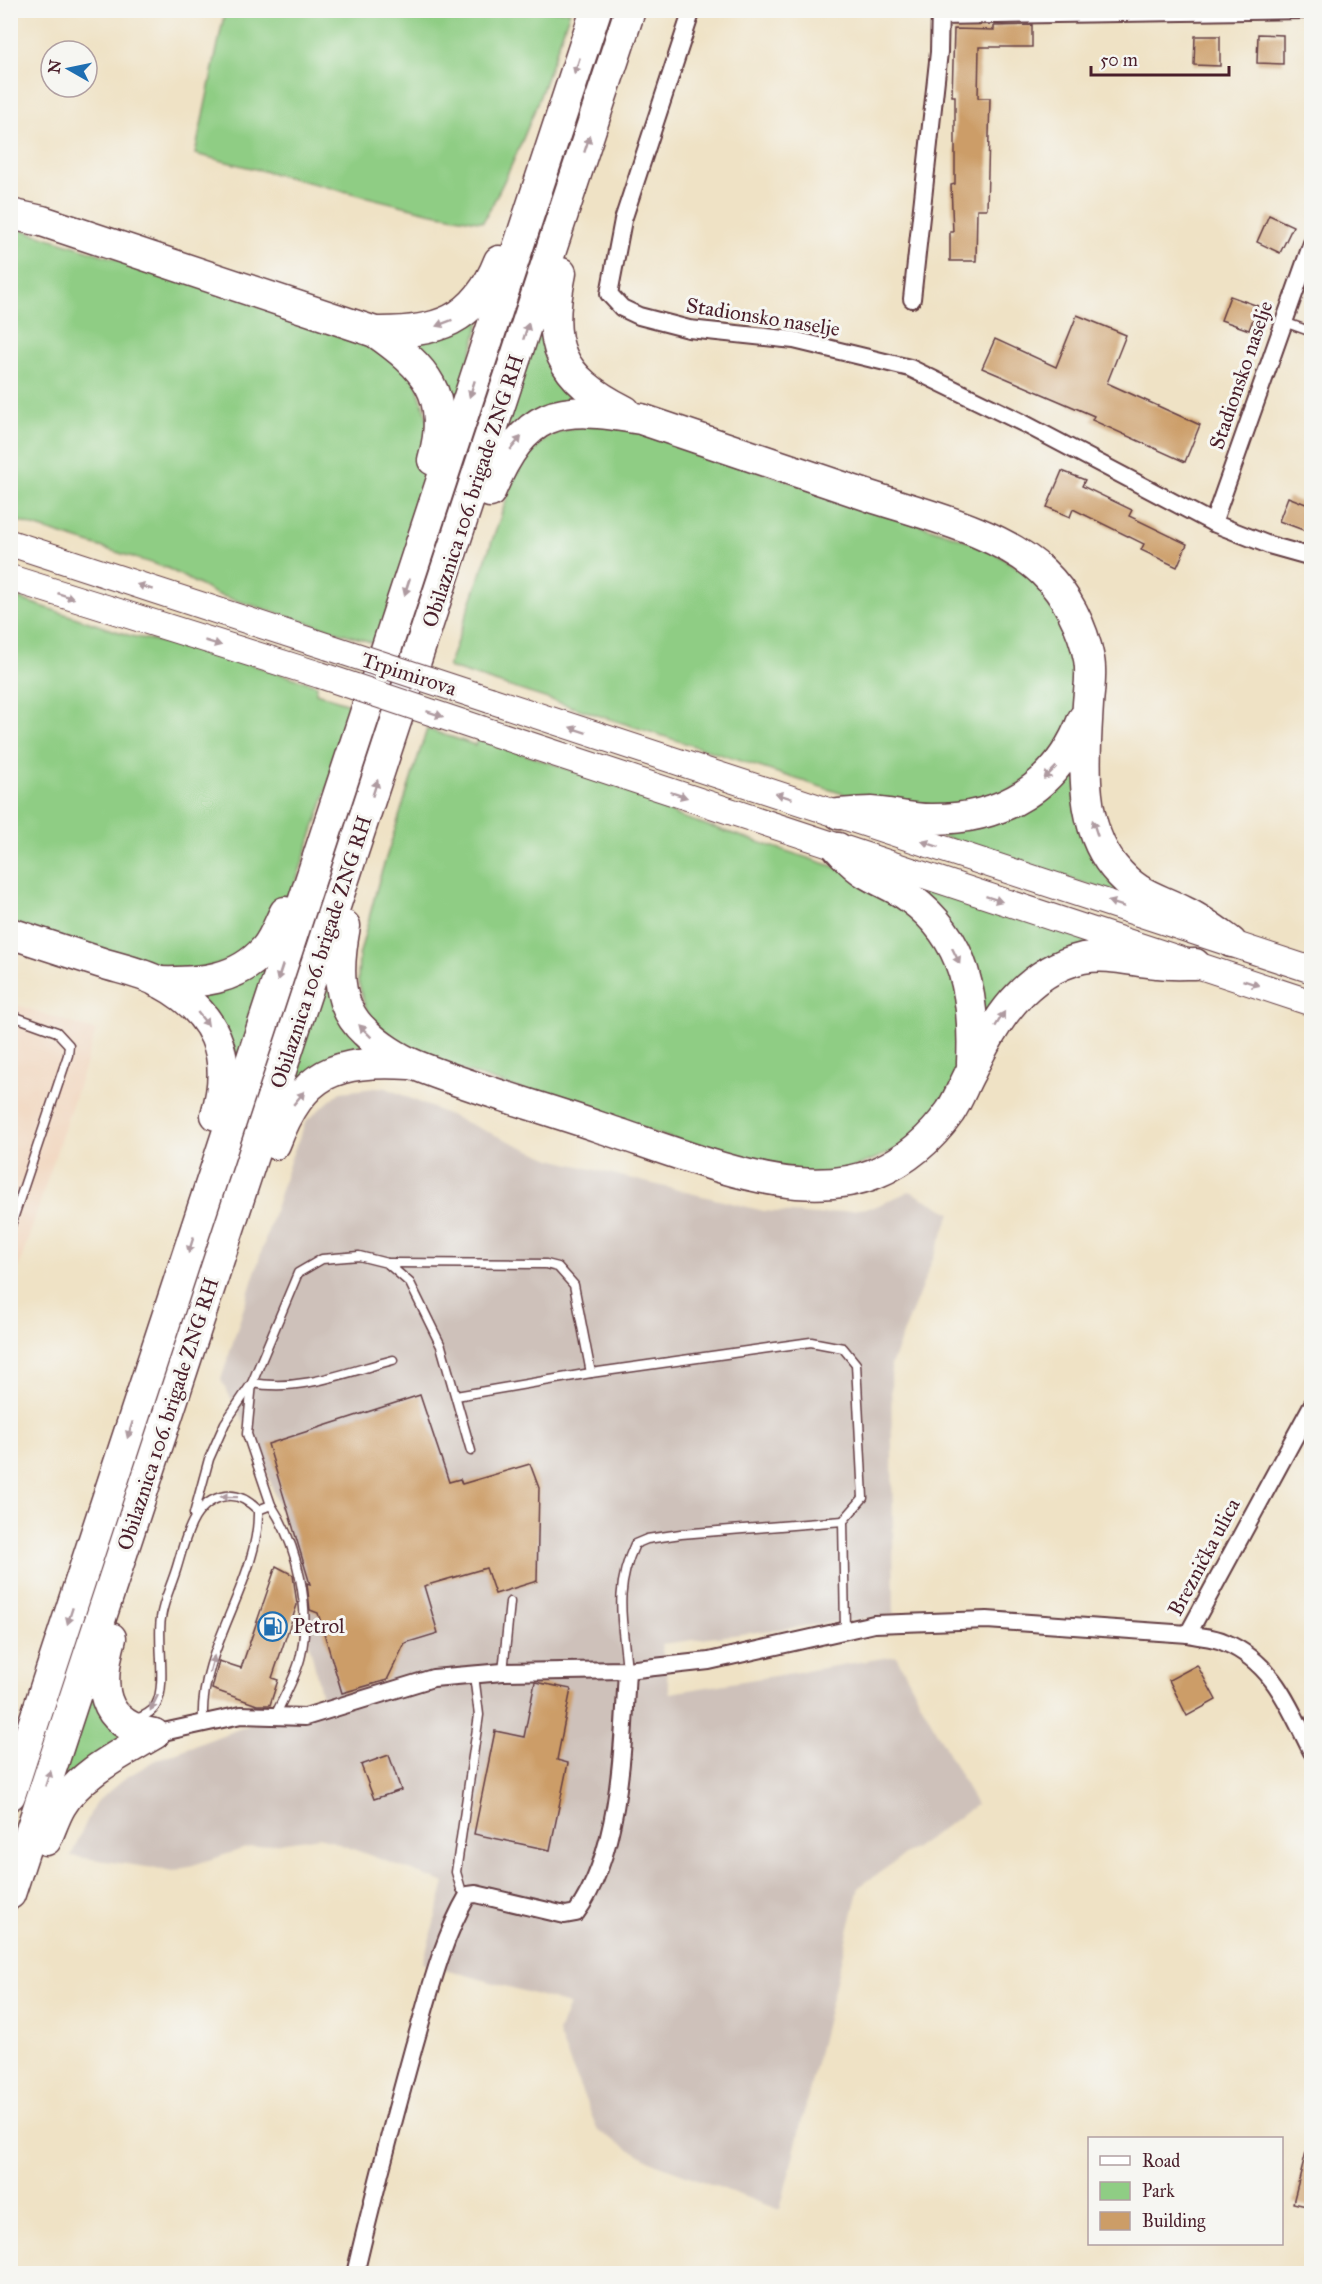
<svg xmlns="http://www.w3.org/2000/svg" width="1322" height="2284" viewBox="0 0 1322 2284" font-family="'IM FELL Great Primer',serif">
	<rect width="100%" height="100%" fill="#f6f6f2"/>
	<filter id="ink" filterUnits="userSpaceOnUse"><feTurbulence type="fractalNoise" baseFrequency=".0167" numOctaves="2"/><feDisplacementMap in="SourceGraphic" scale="12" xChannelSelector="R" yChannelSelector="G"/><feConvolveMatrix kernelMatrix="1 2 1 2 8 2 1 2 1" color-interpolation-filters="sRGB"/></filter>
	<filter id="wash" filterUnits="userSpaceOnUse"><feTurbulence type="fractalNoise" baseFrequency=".008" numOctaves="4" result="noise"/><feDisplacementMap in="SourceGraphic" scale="24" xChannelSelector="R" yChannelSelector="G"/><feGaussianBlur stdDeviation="1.35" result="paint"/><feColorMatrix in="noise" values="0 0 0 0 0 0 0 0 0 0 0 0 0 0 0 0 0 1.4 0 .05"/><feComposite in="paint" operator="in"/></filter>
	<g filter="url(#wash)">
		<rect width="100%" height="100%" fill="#efe2c5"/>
		<polygon fill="#f1d5bd" points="11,1003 96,1031 11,1291"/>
		<polygon fill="#cec1ba" points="384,1087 551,1159 764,1211 816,1215 874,1207 910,1191 951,1213 891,1365 894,1615 661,1644 670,1693 896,1656 976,1805 859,1887 780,2210 654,2163 598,2131 558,2033 569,2004 423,1963 445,1883 320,1837 246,1848 174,1871 71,1856 95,1803 125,1778 158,1759 322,1698 308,1638 308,1591 259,1449 221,1380 291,1158 306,1121 340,1092"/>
		<g fill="#8fcd84" stroke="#6c7658" stroke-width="1.5">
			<path d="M225,11V10L570,11C544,87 522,151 483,222L428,212L195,154Z"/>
			<polygon points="10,226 366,337 410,363 434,440 416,523 377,644 216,594 167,568 11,519"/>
			<polygon points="484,305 453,423 408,339"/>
			<polygon points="540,319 587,397 508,436 502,435"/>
			<path d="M616,423L984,546L1054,591L1085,680L1064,751L993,805L893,810L448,667L514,478C543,429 562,427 616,423Z"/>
			<polygon points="11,596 131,636 204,650 317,685 316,693 355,706 295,885 264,940 250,956 176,975 11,922"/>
			<polygon points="427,729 475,745 478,739 629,789 678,816 851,872 901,898 960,975 967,1064 918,1141 833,1176 759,1167 421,1057 380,1030 365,1006 358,981 359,956 379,880"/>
			<polygon points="1077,754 1120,895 929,832"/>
			<polygon points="914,882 1099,944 987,1027"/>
			<polygon points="274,959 237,1075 192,992"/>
			<polygon points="325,971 372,1049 288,1088"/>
			<polygon points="91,1690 127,1743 57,1790"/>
		</g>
		<g id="blocks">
			<g fill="#cc9d67">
				<polygon points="1032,25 1032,47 979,47 978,98 990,98 987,209 977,209 976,261 950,261 950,232 953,232 951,185 955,184 955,96 952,96 954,29 994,30 994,26"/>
				<polygon points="1258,34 1283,35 1283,64 1257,63"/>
				<polygon points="1195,36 1220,36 1220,66 1194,65"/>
				<polygon points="1269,215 1293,226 1280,253 1257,242"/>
				<polygon points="1230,296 1258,306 1249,330 1221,320"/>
				<polygon points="1077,315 1126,335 1107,383 1200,425 1185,462 1092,420 1094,416 982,368 995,339 1056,367"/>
				<polygon points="1062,471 1085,480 1082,486 1132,510 1129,516 1187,544 1177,567 1141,550 1144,544 1073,509 1070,517 1047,507"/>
				<polygon points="1288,497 1311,506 1311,517 1306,531 1279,521"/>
				<polygon points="420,1395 449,1482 460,1479 462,1484 530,1464 539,1488 537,1581 495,1594 486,1568 424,1586 438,1633 405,1643 387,1680 342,1693 318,1613 310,1610 307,1583 310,1584 268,1444"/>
				<polygon points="276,1566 293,1575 297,1605 272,1678 278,1680 270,1705 257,1705 212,1689 219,1661 241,1668"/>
				<polygon points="1197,1665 1216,1700 1187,1716 1169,1680"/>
				<polygon points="535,1682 571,1689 557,1760 568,1763 550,1850 474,1834 495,1731 524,1737"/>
				<polygon points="389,1755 401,1790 374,1799 361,1765"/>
				<polygon points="1306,2152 1311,2153 1311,2207 1293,2203"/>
			</g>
		</g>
	</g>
	<g filter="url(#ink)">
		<use href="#blocks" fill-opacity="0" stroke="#633c42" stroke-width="1.5"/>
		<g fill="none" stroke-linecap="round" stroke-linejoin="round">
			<defs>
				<g id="lane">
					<polyline points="1284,322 1312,332"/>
					<polyline points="10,1015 57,1032 69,1045 68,1055 10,1228"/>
					<polyline points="387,1263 546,1264 558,1267 574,1285 591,1373"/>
					<polyline points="456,1396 591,1373 811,1342 843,1348 856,1364 863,1498 843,1521 845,1629"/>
					<polyline points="271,1505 247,1434 252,1383 298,1273 322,1259 359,1256 387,1263 410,1283 441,1346 471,1451"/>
					<path d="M258,1510L271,1505C298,1546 311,1607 301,1655C297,1675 284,1696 276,1714"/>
					<path d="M194,1514L209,1459L225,1423L252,1383C300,1392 347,1372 393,1360"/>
					<path d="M627,1670C623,1622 613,1591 635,1544L647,1539L681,1534L843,1521"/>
					<polyline points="503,1672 510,1602"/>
					<path d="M134,1720C142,1717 152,1713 156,1705C167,1685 157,1642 161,1618C163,1602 171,1586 176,1570C185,1542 191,1501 226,1496C239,1494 249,1501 258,1510C260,1580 199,1648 203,1721"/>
					<polyline points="468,1895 461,1889 456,1872 479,1715 474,1675"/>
				</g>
				<g id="street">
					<polyline points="692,10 623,220 609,294 622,308 639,316 689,329 794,340 910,368 1023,423 1213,523 1269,545 1312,557"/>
					<polyline points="940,16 1304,10"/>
					<polyline points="912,299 939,52 940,10"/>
					<polyline points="1213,523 1312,243"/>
					<path d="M1312,1405L1188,1634C1200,1637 1214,1637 1224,1642C1274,1663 1289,1707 1312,1752"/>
					<polyline points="154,1734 241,1715 305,1717 433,1678 503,1672 627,1670 709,1661 874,1624 987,1620 1188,1634"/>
					<path d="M355,2274C373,2197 393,2122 414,2046C429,1995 441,1941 468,1895L476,1894L565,1915L576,1913C621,1852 623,1744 627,1670"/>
				</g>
				<g id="primary">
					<polyline points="10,543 329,647"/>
					<polyline points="10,578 320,675"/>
					<polyline points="490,700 1312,970"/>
					<polyline points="481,729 1312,1003"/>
				</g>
				<g id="highway">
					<path d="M10,214L42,221L375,332C436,333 475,322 499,261"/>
					<path d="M561,273C546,345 558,377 625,411"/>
					<path d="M375,332C425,367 452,395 433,460"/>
					<path d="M490,492C525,409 558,404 641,419C717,445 793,470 869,496C923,514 1001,532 1043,572C1066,594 1083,627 1089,659C1092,674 1089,689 1088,704C1085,756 1078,823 1114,867C1139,897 1154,896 1185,912C1202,920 1216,931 1231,942"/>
					<path d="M839,814C850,813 861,812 871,812C891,813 910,819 930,819C1003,820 1057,787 1083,719"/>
					<path d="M838,848C847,857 855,867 866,873C880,882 896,887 910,898C967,940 975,998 972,1063"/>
					<path d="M345,926C338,964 334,1004 365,1032C378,1045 398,1058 415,1065C474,1089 538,1106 599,1127C658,1146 736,1178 797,1183C823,1185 852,1183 876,1173C907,1160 931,1139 950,1112C958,1100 963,1086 970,1073C994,1022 1024,972 1083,958C1108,953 1132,961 1157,963C1170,965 1183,964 1195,964"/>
					<path d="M10,933C41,943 72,953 102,963C121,969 142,973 159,982C216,1012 234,1055 216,1115"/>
					<path d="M158,982C199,983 237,981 265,949C274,939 279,923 285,912"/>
					<path d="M275,1144C303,1071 335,1060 410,1064"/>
					<path d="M111,1638C98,1685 99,1724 154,1734"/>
					<polyline points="10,1795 596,10"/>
					<path d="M46,1840C51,1829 55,1816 61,1806C80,1773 123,1753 154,1734"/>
					<polyline points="10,1894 630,10"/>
				</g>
			</defs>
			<use href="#lane" stroke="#633c42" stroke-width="11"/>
			<use href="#street" stroke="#633c42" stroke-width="20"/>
			<use href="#primary" stroke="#633c42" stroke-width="28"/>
			<use href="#highway" stroke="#633c42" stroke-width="33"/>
			<use href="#lane" stroke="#fff" stroke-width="8"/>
			<use href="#street" stroke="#fff" stroke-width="16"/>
			<use href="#primary" stroke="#fff" stroke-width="26"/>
			<use href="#highway" stroke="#fff" stroke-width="30"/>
			<defs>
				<g id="primary-bridge">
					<polyline points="329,647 490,700"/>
					<polyline points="320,675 481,729"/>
				</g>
			</defs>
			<use href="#primary-bridge" stroke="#633c42" stroke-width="28" stroke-linecap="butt"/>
			<use href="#primary-bridge" stroke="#fff" stroke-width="26"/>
		</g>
		<defs><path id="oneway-solid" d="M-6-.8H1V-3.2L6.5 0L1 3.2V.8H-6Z" transform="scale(1.5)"/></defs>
		<g fill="#ae9aa0">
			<use href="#oneway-solid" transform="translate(577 66) rotate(108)"/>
			<use href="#oneway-solid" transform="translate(587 144) rotate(-72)"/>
			<use href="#oneway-solid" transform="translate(444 323) rotate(159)"/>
			<use href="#oneway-solid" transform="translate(526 331) rotate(-72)"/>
			<use href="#oneway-solid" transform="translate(472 389) rotate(108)"/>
			<use href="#oneway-solid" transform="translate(516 443) rotate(-50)"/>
			<use href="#oneway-solid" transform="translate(145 587) rotate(-162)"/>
			<use href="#oneway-solid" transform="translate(407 587) rotate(108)"/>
			<use href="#oneway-solid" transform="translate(66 596) rotate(18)"/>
			<use href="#oneway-solid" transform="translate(213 643) rotate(17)"/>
			<use href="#oneway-solid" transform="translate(435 714) rotate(18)"/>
			<use href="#oneway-solid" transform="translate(578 730) rotate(-161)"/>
			<use href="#oneway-solid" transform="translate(1050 773) rotate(135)"/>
			<use href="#oneway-solid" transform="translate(375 788) rotate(-72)"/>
			<use href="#oneway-solid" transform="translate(679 795) rotate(18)"/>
			<use href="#oneway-solid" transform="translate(784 796) rotate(-162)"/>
			<use href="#oneway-solid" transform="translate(1095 828) rotate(-108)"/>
			<use href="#oneway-solid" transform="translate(930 844) rotate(-162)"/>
			<use href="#oneway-solid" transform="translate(994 899) rotate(18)"/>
			<use href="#oneway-solid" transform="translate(1116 904) rotate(-162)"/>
			<use href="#oneway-solid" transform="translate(956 956) rotate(64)"/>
			<use href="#oneway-solid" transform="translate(280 973) rotate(108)"/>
			<use href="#oneway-solid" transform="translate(1251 983) rotate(18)"/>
			<use href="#oneway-solid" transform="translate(203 1019) rotate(51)"/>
			<use href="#oneway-solid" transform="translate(1000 1019) rotate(-58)"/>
			<use href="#oneway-solid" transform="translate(365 1031) rotate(-135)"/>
			<use href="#oneway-solid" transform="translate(299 1098) rotate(-50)"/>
			<use href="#oneway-solid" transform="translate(191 1245) rotate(108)"/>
			<use href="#oneway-solid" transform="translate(130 1430) rotate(108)"/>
			<use href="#oneway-solid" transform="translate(229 1497) rotate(-179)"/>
			<use href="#oneway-solid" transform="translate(70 1616) rotate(108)"/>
			<use href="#oneway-solid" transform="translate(212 1664) rotate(-75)"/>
			<use href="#oneway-solid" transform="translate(154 1703) rotate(116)"/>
			<use href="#oneway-solid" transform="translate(48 1778) rotate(-72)"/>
		</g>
	</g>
	<defs>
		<symbol id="fuel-ring" viewBox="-11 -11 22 22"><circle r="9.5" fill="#f6f6f2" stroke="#1f6fb2" stroke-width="1.5"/><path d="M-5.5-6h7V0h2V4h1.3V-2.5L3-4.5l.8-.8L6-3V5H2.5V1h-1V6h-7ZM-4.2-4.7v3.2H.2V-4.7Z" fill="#1f6fb2"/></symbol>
	</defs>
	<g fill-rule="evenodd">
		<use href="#fuel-ring" x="256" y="1610" width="33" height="33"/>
	</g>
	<g text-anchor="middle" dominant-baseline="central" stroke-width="6" stroke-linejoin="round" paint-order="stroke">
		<g font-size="21" fill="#4a1f2b" stroke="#f6f6f2">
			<text transform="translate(763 317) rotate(9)">Stadionsko naselje</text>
			<text transform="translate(1241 375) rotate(-71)">Stadionsko naselje</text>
			<text transform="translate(473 491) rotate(-72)">Obilaznica 106. brigade ZNG RH</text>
			<text transform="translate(409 674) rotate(18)">Trpimirova</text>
			<text transform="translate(321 952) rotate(-72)">Obilaznica 106. brigade ZNG RH</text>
			<text transform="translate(168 1414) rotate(-72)">Obilaznica 106. brigade ZNG RH</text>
			<text transform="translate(1204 1557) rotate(-62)">Breznička ulica</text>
		</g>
		<g font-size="21" fill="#4a1f2b" stroke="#f6f6f2" text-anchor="start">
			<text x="293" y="1626">Petrol</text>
		</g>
	</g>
	<rect width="1322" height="2284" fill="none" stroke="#f6f6f2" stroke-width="36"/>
	<rect x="1088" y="2137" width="195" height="108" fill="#f6f6f2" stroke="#b1a0a2" stroke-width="1.5"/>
	<rect x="1100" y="2156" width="30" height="9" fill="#ffffff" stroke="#b1a0a2" stroke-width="1.5"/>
	<text x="1142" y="2167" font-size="18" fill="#4a1f2b">Road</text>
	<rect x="1100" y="2182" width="30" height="18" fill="#8fcd84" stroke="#b1a0a2" stroke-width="1.5"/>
	<text x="1142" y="2197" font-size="18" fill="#4a1f2b">Park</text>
	<rect x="1100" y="2212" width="30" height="18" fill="#cc9d67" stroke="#b1a0a2" stroke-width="1.5"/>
	<text x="1142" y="2227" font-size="18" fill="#4a1f2b">Building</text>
	<g transform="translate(69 69) rotate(279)"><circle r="28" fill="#f6f6f2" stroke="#b1a0a2" stroke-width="1.5"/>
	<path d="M0-4.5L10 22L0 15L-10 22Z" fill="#1f6fb2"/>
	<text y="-9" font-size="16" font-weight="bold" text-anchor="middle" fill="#4a1f2b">N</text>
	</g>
	<path d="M1091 66v9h138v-9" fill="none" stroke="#4a1f2b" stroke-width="3"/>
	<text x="1100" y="66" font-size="18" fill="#4a1f2b" stroke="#f6f6f2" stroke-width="4.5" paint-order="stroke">50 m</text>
</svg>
